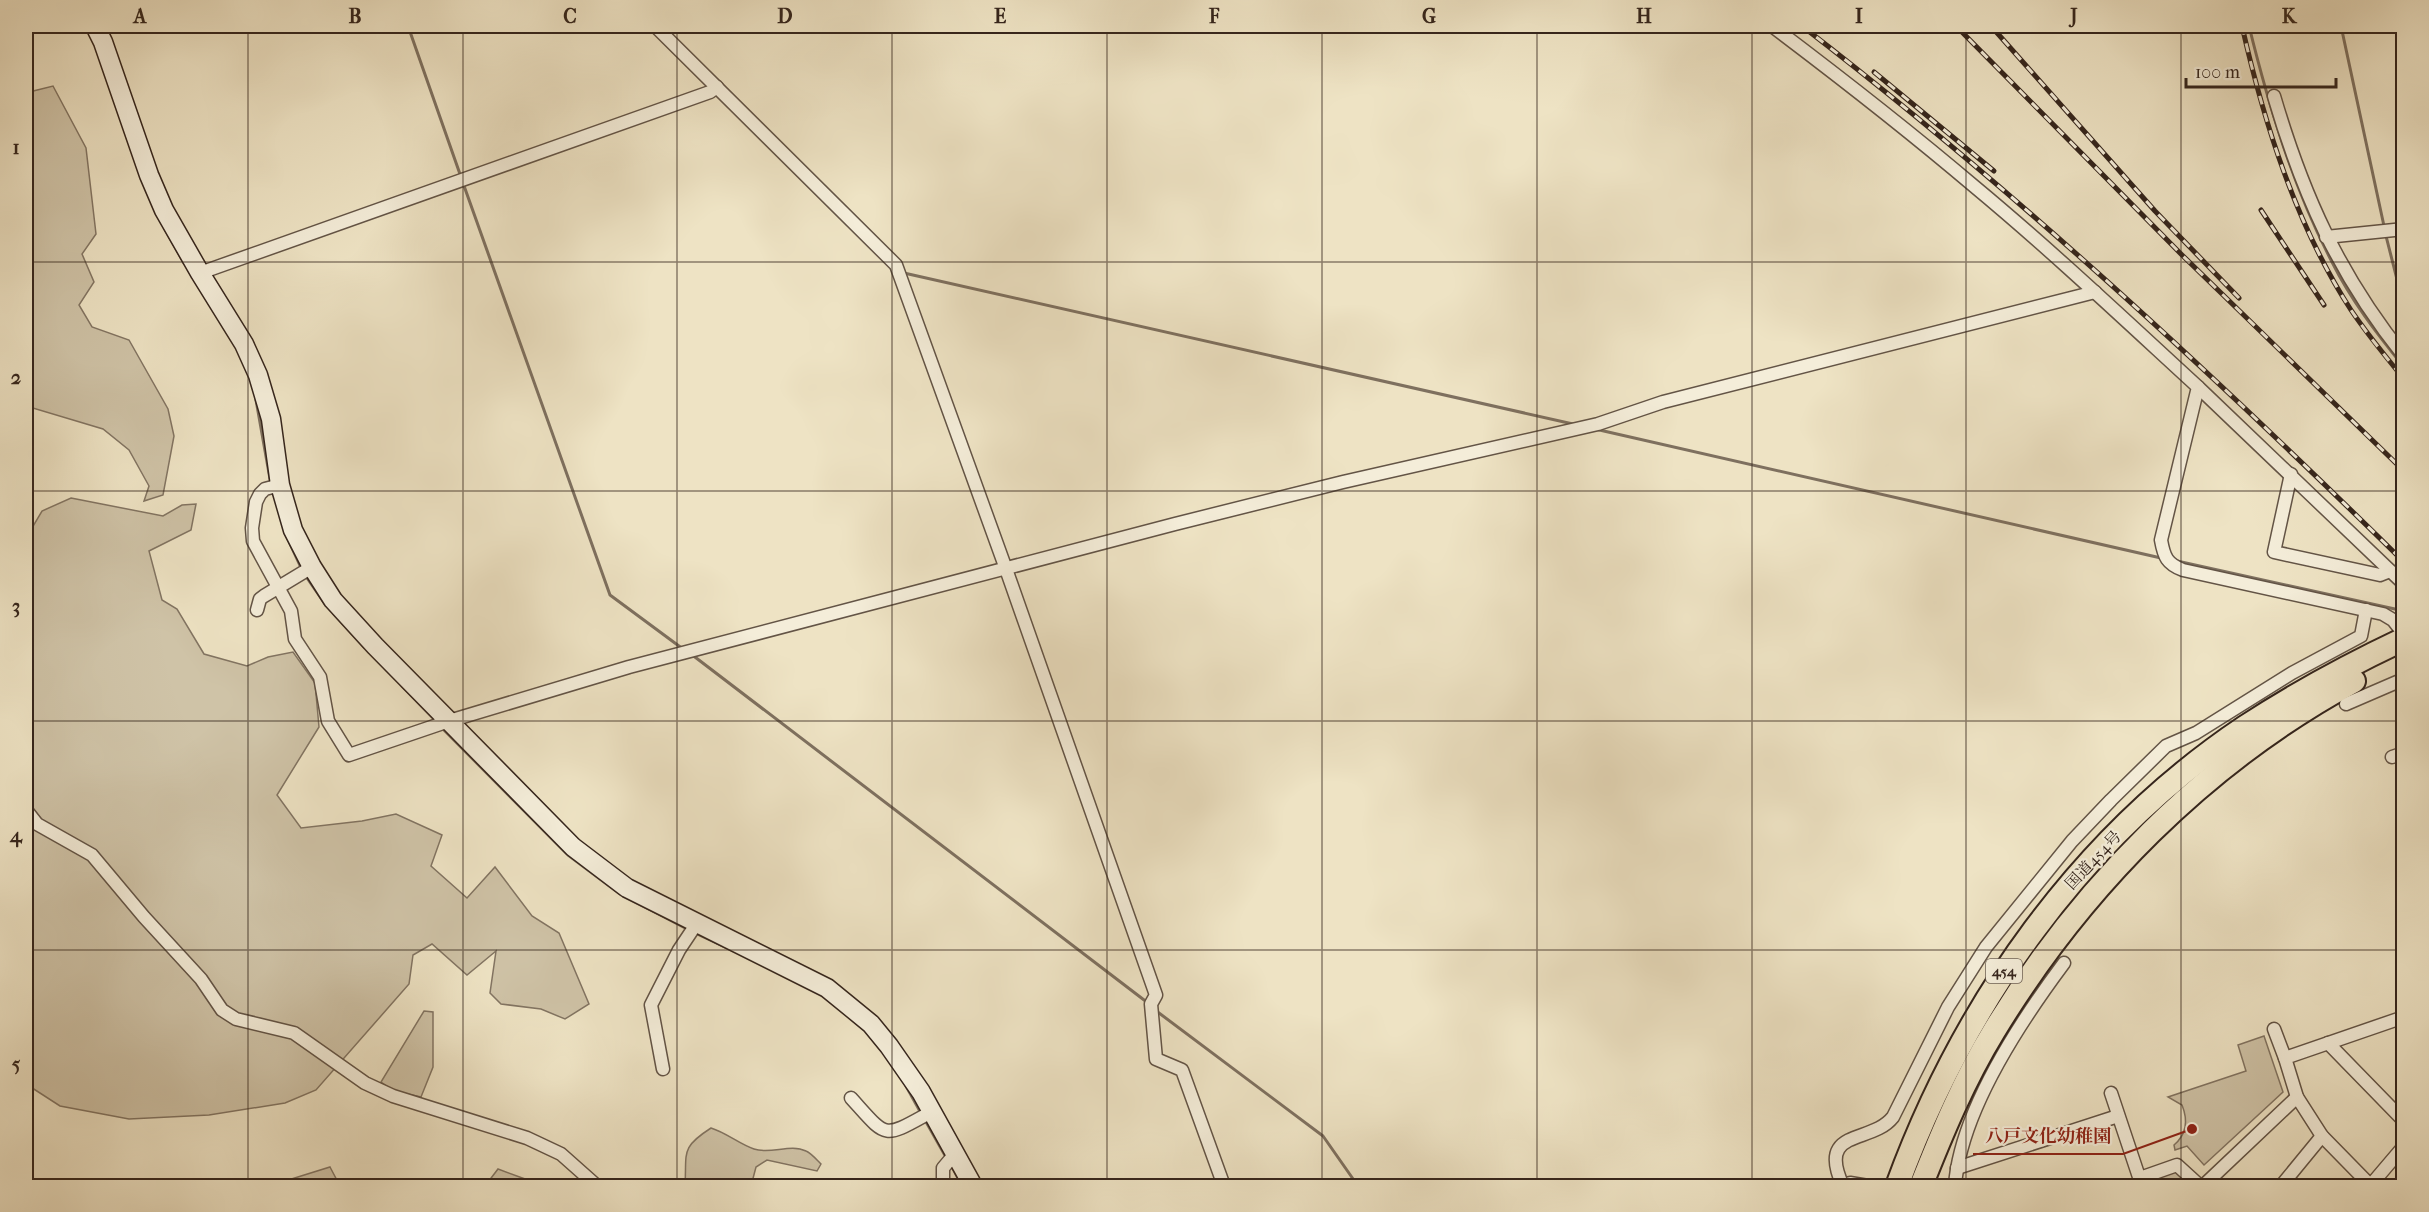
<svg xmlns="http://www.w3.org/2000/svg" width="2429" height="1212" viewBox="0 0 2429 1212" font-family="'IM FELL French Canon','Noto Serif JP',serif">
	<rect width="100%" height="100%" fill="#eee3c4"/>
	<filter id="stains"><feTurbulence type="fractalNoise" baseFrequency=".00333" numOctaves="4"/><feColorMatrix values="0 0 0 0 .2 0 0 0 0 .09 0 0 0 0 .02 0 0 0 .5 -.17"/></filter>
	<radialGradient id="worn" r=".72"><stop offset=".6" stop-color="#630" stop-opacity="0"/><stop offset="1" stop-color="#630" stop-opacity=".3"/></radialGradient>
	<g fill="#cfc3a7" stroke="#827462" stroke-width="1.5">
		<polygon points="26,85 29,92 53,86 86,148 96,234 82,254 94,282 79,305 92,327 129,340 168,409 174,436 163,495 144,501 149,486 129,450 103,429 26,406"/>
		<polygon points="71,498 163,516 182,505 196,504 191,530 149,551 162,600 177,609 204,654 247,666 268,657 293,652 315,683 319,727 277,795 301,828 362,821 396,814 442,835 431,866 467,898 495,867 532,916 559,933 589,1004 565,1019 541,1009 501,1004 490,993 496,951 467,975 432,944 413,955 409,984 316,1090 285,1103 209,1115 129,1119 60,1106 26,1084 26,538 42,511"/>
		<polygon points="424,1011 433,1012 433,1067 421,1097 394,1091 381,1082"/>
		<path d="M2264,1036L2283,1092L2204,1165L2187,1146L2175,1150L2174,1145C2187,1134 2188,1120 2182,1105L2168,1097L2246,1071L2238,1045Z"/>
		<path d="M711,1128C727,1133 739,1144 754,1149C771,1155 790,1143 806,1151C811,1153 817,1160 821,1164L817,1171L767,1160L756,1167L751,1186H685C687,1152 680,1148 711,1128Z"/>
		<polygon points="330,1167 340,1186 272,1186 272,1185"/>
		<polygon points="498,1169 525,1179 521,1186 485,1186"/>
		<polygon points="2176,1171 2192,1186 2148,1186 2146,1182"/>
	</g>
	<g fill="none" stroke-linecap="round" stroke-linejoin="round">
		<g stroke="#7e705f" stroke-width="3">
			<polyline points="408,26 461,177"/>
			<path d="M2249,26C2269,107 2293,187 2332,262C2351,300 2377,334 2404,367"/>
			<polyline points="2341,26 2384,226"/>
			<polyline points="463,183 610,595 683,649"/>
			<polyline points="165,229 184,263"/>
			<polyline points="2386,236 2404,307"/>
			<polyline points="904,273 1573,424"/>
			<polyline points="256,400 270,479"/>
			<polyline points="1595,429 2161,558"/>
			<polyline points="286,535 302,570"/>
			<polyline points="2177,561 2404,611"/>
			<polyline points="305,575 325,604"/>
			<polyline points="334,614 364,647"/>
			<polyline points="691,654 1148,1003"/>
			<polyline points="402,686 437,722"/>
			<polyline points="441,727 568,855 620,894"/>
			<polyline points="626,897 689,930"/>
			<polyline points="695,933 738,953"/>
			<polyline points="1155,1010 1323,1136 1358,1186"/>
			<polyline points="906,1086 922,1115"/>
			<polyline points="925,1120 947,1159"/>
			<polyline points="951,1165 959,1180"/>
		</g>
		<defs>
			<g id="street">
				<polyline points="655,26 896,265 1006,569 1156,995 1151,1004 1156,1059 1182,1070 1224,1186"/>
				<path d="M1772,26C1841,78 1909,131 1975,187C2052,251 2125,320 2198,387L2161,540C2164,557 2167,564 2183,570L2383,614L2393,620L2404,634"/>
				<path d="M2274,96C2303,195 2339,275 2404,356"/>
				<polyline points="2326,237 2404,229"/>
				<polyline points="200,273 710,92 717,87"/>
				<polyline points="2198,387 2404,584"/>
				<polyline points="2291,474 2274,552 2380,575 2390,571"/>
				<polyline points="280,485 265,489 260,494 256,502 252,528 253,541 291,611 295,639 320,677 328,721 349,755 449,721 629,667 1175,524 1343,482 1598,424 1663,402 2095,292"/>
				<polyline points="257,610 260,599 264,596 312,567"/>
				<polyline points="2346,704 2404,679"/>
				<polyline points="2392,757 2404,753"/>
				<polyline points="26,810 37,824 92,855 144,917 201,979 222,1010 236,1019 294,1033 365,1083 393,1096 527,1138 561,1154 597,1186"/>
				<polyline points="2274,1029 2285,1058"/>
				<polyline points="2328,1043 2404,1121"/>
				<polyline points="663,1069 651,1005 679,950 697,923"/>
				<polyline points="2111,1093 2142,1186"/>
				<path d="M851,1098C888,1139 882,1139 931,1112"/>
				<polyline points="1957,1168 2118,1116"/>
				<polyline points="2140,1178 2177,1165 2200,1186"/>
				<polyline points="943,1186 943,1168 954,1155"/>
				<path d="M1843,1186C1816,1127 1871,1145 1893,1117L1948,1007L1986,947L2072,841L2111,800L2166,746L2196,733L2292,673L2361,636L2366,610"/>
				<polyline points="1843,1186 1850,1183 1868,1186"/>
				<path d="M1955,1186C1960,1113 2020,1022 2064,963"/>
				<polyline points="2203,1186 2297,1097"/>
				<polyline points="2281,1186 2322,1136"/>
				<polyline points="2370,1186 2404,1146"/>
				<polyline points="2371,1186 2322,1136 2297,1097 2285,1058 2404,1017"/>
			</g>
			<polyline id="secondary" points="95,26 103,42 149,175 164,210 200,273 244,344 258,375 271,419 280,485 293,530 312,567 333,600 375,646 573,847 627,888 827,988 871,1024 889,1046 921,1092 973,1186"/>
			<g id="highway">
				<path d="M1897,1186C1964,1003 2081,837 2245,727C2295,694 2349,665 2404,639"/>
				<path d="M1921,1186C1942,1133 1964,1080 1994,1031C2082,886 2205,762 2354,681"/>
			</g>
		</defs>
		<use href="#street" stroke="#635446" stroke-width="15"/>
		<use href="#secondary" stroke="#35251c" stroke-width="21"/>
		<use href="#highway" stroke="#35251c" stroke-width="26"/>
		<use href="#street" stroke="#f4edd9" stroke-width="12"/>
		<use href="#secondary" stroke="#f4edd9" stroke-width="18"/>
		<use href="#highway" stroke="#eee3c4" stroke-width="22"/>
		<defs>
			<g id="rail">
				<path d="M1802,26C2015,190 2212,373 2404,562"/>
				<polyline points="1956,26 2182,255 2404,471"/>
				<polyline points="1991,26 2155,211 2239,298"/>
				<path d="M2242,26C2264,123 2296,225 2351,310C2367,334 2386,357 2404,379"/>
				<polyline points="1874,72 1994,171"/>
				<polyline points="2261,210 2324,305"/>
			</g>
		</defs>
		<use href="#rail" stroke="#35251c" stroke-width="5"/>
		<use href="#rail" stroke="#f4edd9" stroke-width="3" stroke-dasharray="9" stroke-linecap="butt"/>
	</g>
	<path fill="none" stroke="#35251c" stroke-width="1.5" stroke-opacity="0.55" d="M248,26V1186M463,26V1186M677,26V1186M892,26V1186M1107,26V1186M1322,26V1186M1537,26V1186M1752,26V1186M1966,26V1186M2181,26V1186M26,262H2404M26,491H2404M26,721H2404M26,950H2404"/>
	<g text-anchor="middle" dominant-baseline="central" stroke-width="4.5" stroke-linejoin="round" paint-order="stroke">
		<rect fill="#f4edd9" stroke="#6e6155" stroke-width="1.5" x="1986" y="959" width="36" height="24" rx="4.5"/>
		<g font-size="15" font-weight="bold" fill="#35251c">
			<text x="2004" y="971">454</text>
		</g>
		<g font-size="16" fill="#35251c" stroke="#f4edd9">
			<text transform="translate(2093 860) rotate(-47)">国道454号</text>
		</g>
	</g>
	<path fill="none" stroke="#8f2418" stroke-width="2" d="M2192 1129L2123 1154H1973"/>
	<circle fill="#8f2418" stroke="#f4edd9" stroke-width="2" cx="2192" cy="1129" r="6"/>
	<g font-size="18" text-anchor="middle" font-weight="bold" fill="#8f2418" stroke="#f4edd9" stroke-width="4.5" stroke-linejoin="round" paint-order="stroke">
		<text x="2048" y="1142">八戸文化幼稚園</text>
	</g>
	<rect width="2429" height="1212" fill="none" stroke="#eee3c4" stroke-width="66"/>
	<path d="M2186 78v9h150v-9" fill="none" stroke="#35251c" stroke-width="3"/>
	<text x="2195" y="78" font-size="18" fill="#35251c" stroke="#f4edd9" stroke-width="4.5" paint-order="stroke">100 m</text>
	<rect x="33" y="33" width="2363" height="1146" fill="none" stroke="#35251c" stroke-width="2"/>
	<g font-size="20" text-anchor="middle" font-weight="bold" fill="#35251c">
		<text x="140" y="23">A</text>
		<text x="355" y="23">B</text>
		<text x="570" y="23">C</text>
		<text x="785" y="23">D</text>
		<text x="1000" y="23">E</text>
		<text x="1214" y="23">F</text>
		<text x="1429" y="23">G</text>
		<text x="1644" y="23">H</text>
		<text x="1859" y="23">I</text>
		<text x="2074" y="23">J</text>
		<text x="2289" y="23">K</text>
		<text x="16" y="154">1</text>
		<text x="16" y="384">2</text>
		<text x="16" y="613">3</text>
		<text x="16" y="842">4</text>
		<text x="16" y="1071">5</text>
	</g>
	<rect width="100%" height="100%" filter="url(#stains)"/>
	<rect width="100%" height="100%" fill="url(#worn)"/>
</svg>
